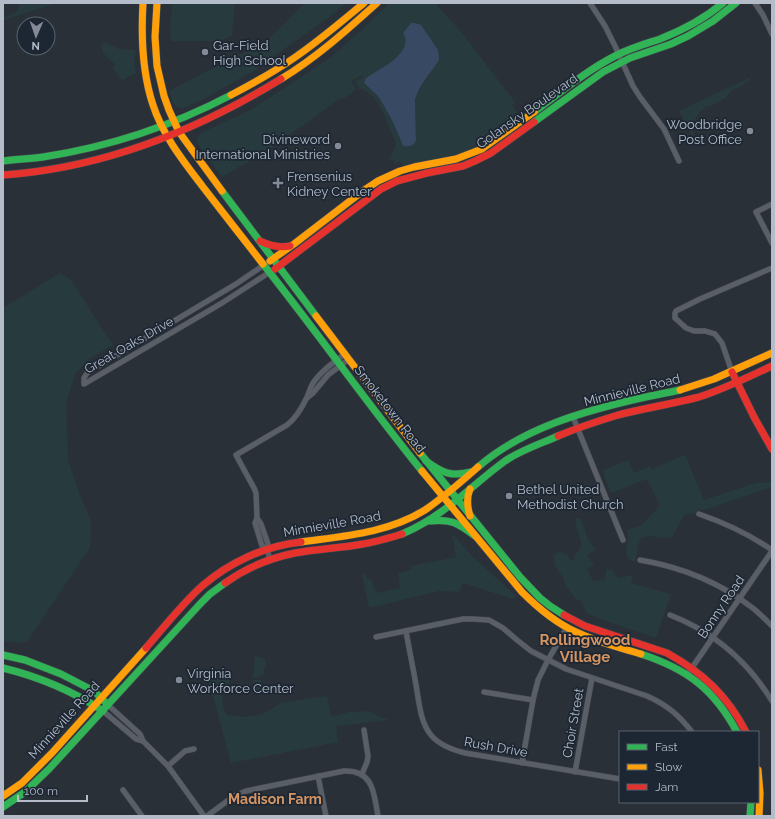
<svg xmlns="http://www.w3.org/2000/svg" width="775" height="819" viewBox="0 0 775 819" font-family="Raleway,sans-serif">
	<rect width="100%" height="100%" fill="#2a3038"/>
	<g fill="#273a3e" fill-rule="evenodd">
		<path d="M20,3H61L50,5L3,20V18C13,15 18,13 20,3Z"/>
		<polygon points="172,3 235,3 232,35 220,41 171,41 170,28"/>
		<path d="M305,3H346L335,13L252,72L214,93V94L184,108C173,109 172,99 169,91L203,73L266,42Z"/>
		<path d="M390,3H435L463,34L515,102L512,105L516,111L518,117L516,119L511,121L507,120L502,123L503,129L489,140L462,153L404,166L399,161L395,164H394L395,160L389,159V157L392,156V155L391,154C395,150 396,147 395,141C388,126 378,90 359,89L356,82V80L362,78L363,75L351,81L356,89C351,93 346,99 339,99L270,149L222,177L198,144L197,141L199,134L250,110L306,74L332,56L356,35ZM406,37L439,60L420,89L415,100L416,141L402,143C396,129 388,107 378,96C373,91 368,88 364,83C371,77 378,72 384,67C394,59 409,51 406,37Z"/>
		<polygon points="106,42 119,49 136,50 134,60 136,73 122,80 113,68 115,64 102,52 103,49 100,46"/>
		<path d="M759,73L750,79L741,87C734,88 729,91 726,98L710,106H706C701,112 693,118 693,126C692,131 694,135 694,139L679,111Z"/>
		<polygon points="60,273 70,279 113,345 89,359 75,374 66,404 68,460 79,493 91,521 90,548 26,643 3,641 3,308"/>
		<polygon points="685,455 704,500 756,483 765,483 772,481 772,487 708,509 699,510 697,513 685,514 672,537 663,538 651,536 640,538 635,563 627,557 626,547 628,538 627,530 642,525 660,505 647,479 611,493 604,475 604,470 628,460 634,473 650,466 652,469"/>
		<path d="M576,518L581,519L588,539L596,550L587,555L594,565L587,569L593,581L604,580L606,574V569L612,570L616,576L619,578L629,575L633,576L631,583L671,594L656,638L617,625L586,613L582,601L576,599L565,585L564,579L555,566L554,560V556L556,553C563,551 568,553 570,560L575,559L574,556L582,546L575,521Z"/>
		<polygon points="452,533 472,556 516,596 515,598 513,599 463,583 459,592 439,591 369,608 362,574 364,573 367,578 372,580 374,588 378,593 400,588 398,573 411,570 411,566 456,557"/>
		<polygon points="255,656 265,659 266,663 263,675 253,679"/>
		<polygon points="228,669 233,674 228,684 224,688 222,695 223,707 227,715 241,717 261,715 281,703 327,696 331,717 349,712 370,711 377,716 390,720 336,726 338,742 231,763 213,696 208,693 211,688 209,678 215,676 222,670"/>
		<polygon points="253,680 261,680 261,693 252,692"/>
	</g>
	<path fill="#384963" d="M411,23H415L421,25L438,50L439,57V60C431,73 419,85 415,100L416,141C413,146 409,147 403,146L402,143L391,118L383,104L378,96L364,83L366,78C378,70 416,52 403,33Z"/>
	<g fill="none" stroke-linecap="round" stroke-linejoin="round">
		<defs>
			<g id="street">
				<polyline points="590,3 605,26 615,46 633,86 640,97 664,129 679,161"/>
				<polyline points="755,3 763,15 772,34"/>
				<polyline points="772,204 756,212 772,243"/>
				<polyline points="264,265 236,284 87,373 84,378 84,384 222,303 270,272"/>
				<polyline points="732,372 722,343 715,334 705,331 694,331 686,328 675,318 675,313 676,311 700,299 772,268"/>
				<polyline points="307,398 313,393 328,375 349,359"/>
				<polyline points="573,417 623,540"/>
				<path d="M699,514C725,523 749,534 772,550"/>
				<polyline points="257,518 261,524 268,544 267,549 270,560"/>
				<path d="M267,549L262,546L255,523L257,518L256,493L254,488L236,455L287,425C296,418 302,408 307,397C309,393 310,388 313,383C321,371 334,362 345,354"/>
				<path d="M640,560C681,567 721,583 754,609C760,614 766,620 772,626"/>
				<path d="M670,615C714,632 747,660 772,701"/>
				<path d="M406,631C409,649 413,667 416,685C419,701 420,722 431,735C439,745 453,750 465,753L620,779"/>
				<path d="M376,637L463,619H472L489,620L503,628L517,640L531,651L566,669L647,696C667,705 679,715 692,732"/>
				<polyline points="687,675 772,551"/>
				<polyline points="484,692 533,700"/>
				<polyline points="108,705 140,734 143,741 168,766 204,816"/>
				<polyline points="103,711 136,739 143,741"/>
				<polyline points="522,763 533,700 538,680 548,660 567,627"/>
				<polyline points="168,766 185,751 194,749"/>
				<polyline points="575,772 592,678"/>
				<polyline points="362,774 367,762 368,756 364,730"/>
				<polyline points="318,776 326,816"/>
				<polyline points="123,790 142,816"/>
				<path d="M207,816L234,796L246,791L344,771C374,770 374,794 378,816"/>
			</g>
			<g id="fast">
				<path d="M534,112C561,92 587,70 617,55C631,48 645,44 660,39C683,30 704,19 723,3"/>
				<polyline points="534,122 603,72 630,58 671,44 688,36 713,21 736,3"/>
				<path d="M3,161C16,159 29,159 43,157C108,147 172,126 231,95"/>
				<polyline points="222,191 316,316"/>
				<path d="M263,264C317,332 367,403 422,471"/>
				<polyline points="420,453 520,577 540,598 550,606 564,615"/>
				<path d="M426,461C443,473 450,477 471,472"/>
				<path d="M478,467C523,428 584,411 641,398C654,395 667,393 680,390"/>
				<path d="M430,521C452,519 458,523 475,536"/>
				<path d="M402,534C421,526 438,515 454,502C471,489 487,474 505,461C521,450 540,444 558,436"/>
				<path d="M641,654C687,669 714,689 737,732"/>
				<polyline points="3,655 25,660 61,674 94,691 108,705"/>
				<path d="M3,668C40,677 71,690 103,711"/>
				<polyline points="3,807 25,792 49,769 200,604 210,594 225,583"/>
				<polyline points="750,816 751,802"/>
			</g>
			<g id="slow">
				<path d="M143,3C141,37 142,72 153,105C163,136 184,162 203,187C223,213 243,238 263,264"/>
				<polyline points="157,3 155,37 157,66 164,96 169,110 179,132 222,191"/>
				<path d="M281,79C316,58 347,30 377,3"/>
				<path d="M231,95C252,84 274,72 294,58C319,41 341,22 364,3"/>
				<polyline points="270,261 294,244 363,191 378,181 400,171 414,167 456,159 482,149 534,112"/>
				<polyline points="316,316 420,453"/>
				<polyline points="680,390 714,379 772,353"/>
				<path d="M422,471L522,592C538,608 556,623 576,632C597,642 619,647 641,654"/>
				<path d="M470,489C466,498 467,506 470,516"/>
				<path d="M301,542C344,536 388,533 425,510C444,497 461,482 478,467"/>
				<polyline points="758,770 760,793 759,816"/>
				<polyline points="3,796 22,783 52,753 146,648"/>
			</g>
			<g id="jam">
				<path d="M3,175C104,168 196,131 281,79"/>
				<path d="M260,241C270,246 279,248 290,246"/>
				<polyline points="275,269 381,189 397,181 427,173 463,166 475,161 491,153 534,122"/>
				<polyline points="732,372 754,417 772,449"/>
				<path d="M558,436C577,428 598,421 618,415C645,408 672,404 699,397C724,389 748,377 772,366"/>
				<path d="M225,583C246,568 270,558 295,553C318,549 341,548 363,544C376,542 389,538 402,534"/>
				<path d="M564,615L585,626L667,653C703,673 727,695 746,732"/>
				<path d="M146,648C164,627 182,604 202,586C230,562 265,546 301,542"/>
			</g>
		</defs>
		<use href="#street" stroke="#484c53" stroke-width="6"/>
		<use href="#fast" stroke="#484c53" stroke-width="8"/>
		<use href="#slow" stroke="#484c53" stroke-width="8"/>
		<use href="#jam" stroke="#484c53" stroke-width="8"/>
		<use href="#street" stroke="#5a5e66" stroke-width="5"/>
		<use href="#fast" stroke="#30b455" stroke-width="7"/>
		<use href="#slow" stroke="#ff9f0a" stroke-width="7"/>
		<use href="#jam" stroke="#e5322d" stroke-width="7"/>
	</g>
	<g fill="#848b96" stroke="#1d2633" stroke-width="1.5">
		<circle cx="205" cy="52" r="4"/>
		<circle cx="750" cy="131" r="4"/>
		<circle cx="338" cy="146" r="4"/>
		<path d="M276 177h4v4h4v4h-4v4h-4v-4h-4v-4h4z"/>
		<circle cx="509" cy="496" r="4"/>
		<circle cx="179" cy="680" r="4"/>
	</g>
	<g text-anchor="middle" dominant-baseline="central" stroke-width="3.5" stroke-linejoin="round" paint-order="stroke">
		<g font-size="13" fill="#b4bcc9" stroke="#1d2633" text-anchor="start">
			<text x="213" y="45">Gar-Field<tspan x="213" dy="15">High School</tspan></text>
			<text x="742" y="124" text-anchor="end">Woodbridge<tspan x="742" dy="15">Post Office</tspan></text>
			<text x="330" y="139" text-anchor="end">Divineword<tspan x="330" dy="15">International Ministries</tspan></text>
			<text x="287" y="176">Frensenius<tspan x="287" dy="15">Kidney Center</tspan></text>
			<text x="517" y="489">Bethel United<tspan x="517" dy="15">Methodist Church</tspan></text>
			<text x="187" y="673">Virginia<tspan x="187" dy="15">Workforce Center</tspan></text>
		</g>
		<g font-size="13" fill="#b4bcc9" stroke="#1d2633">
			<text transform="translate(527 111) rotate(-35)">Golansky Boulevard</text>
			<text transform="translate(129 345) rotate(-30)">Great Oaks Drive</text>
			<text transform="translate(632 390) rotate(-14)">Minnieville Road</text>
			<text transform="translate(390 409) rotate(52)">Smoketown Road</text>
			<text transform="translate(332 524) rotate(-10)">Minnieville Road</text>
			<text transform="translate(721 607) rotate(-56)">Bonny Road</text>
			<text transform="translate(64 720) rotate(-48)">Minnieville Road</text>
			<text transform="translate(573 723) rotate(-80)">Choir Street</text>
			<text transform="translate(496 747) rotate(10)">Rush Drive</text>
		</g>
		<g font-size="14" font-weight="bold" fill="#d59563" stroke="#1d2633">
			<text x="275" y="799">Madison Farm</text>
		</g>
		<g font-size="15" font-weight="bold" fill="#d59563" stroke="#1d2633">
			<text x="585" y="640">Rollingwood<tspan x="585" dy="17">Village</tspan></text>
		</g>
	</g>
	<rect width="775" height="819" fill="none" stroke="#b4bcc9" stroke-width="8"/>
	<rect x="619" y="731" width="140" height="72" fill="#1d2633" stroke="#59626f"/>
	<rect x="627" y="744" width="20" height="6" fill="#30b455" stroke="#59626f"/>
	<text x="655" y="751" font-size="12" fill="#b4bcc9">Fast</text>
	<rect x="627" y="764" width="20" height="6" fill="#ff9f0a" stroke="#59626f"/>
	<text x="655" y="771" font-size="12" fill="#b4bcc9">Slow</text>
	<rect x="627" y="784" width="20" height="6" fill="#e5322d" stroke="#59626f"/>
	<text x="655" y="791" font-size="12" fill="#b4bcc9">Jam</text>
	<g transform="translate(36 36) rotate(182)"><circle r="19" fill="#1d2633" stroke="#59626f"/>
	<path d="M0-3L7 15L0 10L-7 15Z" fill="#848b96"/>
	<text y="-6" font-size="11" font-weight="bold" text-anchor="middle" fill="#b4bcc9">N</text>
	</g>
	<path d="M18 795v6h69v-6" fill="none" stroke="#b4bcc9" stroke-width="2"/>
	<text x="24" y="795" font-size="12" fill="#b4bcc9" stroke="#1d2633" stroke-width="3" paint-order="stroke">100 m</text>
</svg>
